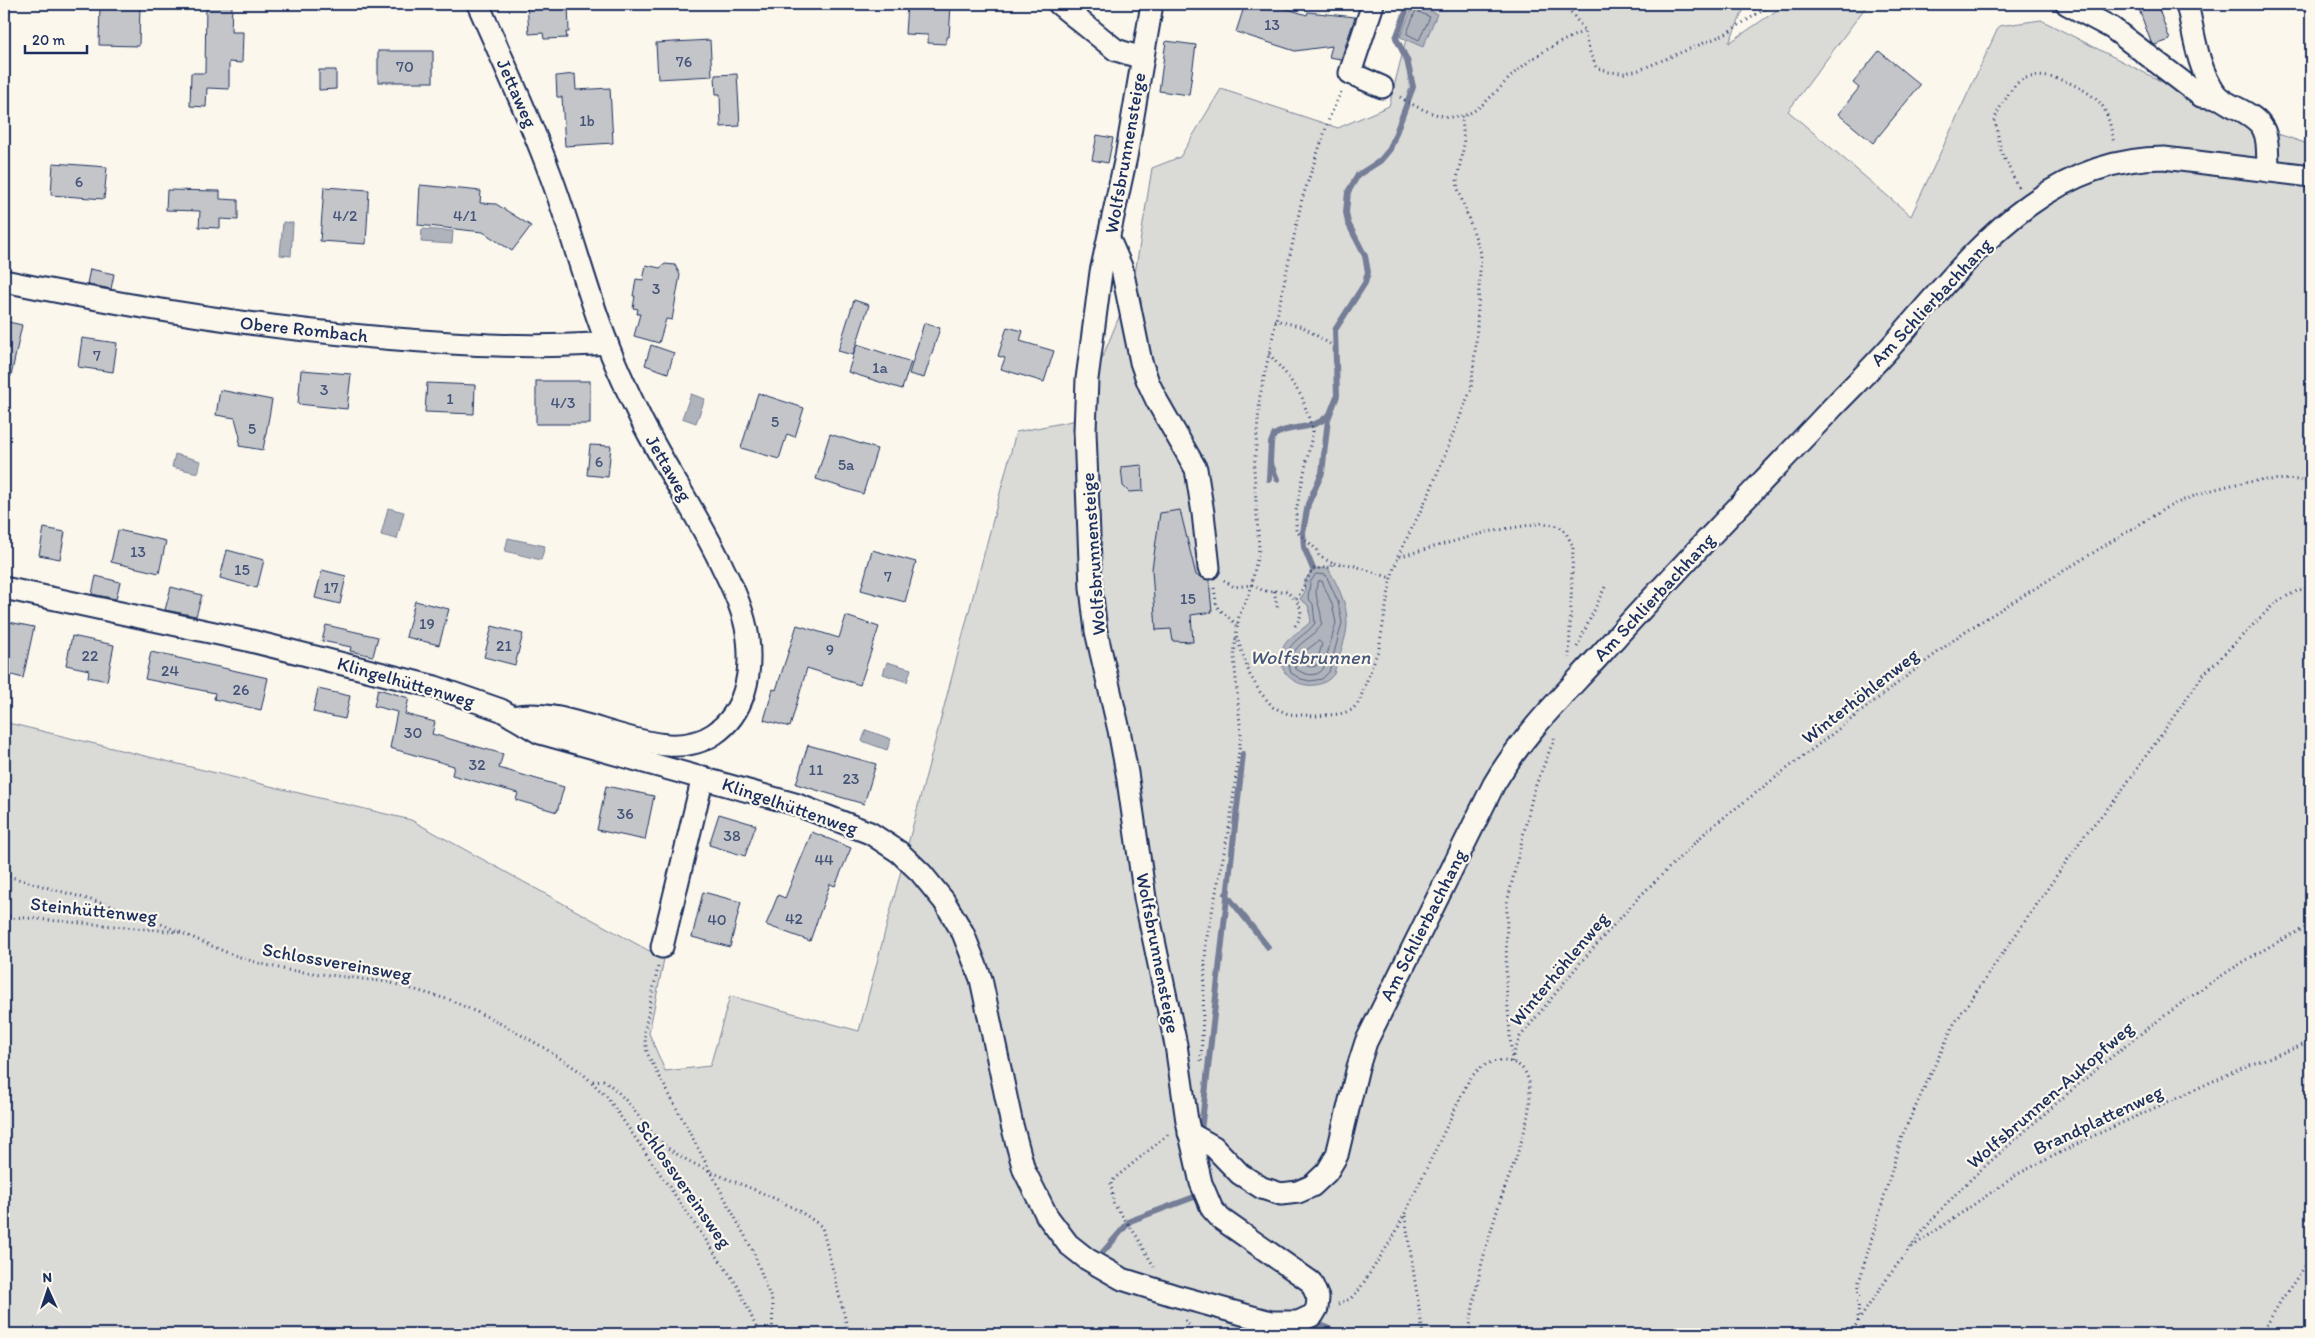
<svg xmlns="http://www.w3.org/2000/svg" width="2315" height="1338" viewBox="0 0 2315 1338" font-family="Itim,sans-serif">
	<rect width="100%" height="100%" fill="#fbf7ec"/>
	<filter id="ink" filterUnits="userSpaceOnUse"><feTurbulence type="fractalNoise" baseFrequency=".02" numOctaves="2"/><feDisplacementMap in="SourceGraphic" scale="10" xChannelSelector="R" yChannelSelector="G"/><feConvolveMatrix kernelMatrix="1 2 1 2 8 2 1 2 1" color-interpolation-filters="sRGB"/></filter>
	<g filter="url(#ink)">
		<polygon fill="#dadad7" stroke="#7a849a" points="1415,4 1746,4 1729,43 1786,4 1868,4 1788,111 1911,216 1999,26 2041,20 2239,121 2311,145 2311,1334 4,1334 4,722 411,820 664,959 649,1033 665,1071 710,1066 730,996 859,1031 1016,432 1077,420 1134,280 1152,168 1180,157 1221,89 1338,128 1389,106"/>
		<g fill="#afb3bb" stroke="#747e96">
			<polygon points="1414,4 1437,14 1423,47 1400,37"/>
			<polygon points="283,222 293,223 291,256 280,255"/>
			<polygon points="422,229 453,231 452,244 421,242"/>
			<polygon points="691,394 705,399 696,423 682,418"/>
			<polygon points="175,454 201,461 198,473 172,467"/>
			<polygon points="388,508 404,512 397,539 381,535"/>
			<polygon points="508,538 545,546 541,560 505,551"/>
			<path d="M1328,568C1337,584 1348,605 1347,624C1347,640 1337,658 1334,674C1315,699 1270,679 1283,648C1288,635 1303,631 1311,621L1308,605L1300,599L1305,592L1304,582L1313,569Z"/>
			<polygon points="887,662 911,669 907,682 883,674"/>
			<polygon points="866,730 891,739 887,750 862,741"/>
		</g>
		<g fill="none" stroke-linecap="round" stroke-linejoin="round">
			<g stroke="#566483" stroke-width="1">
				<polygon points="1416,11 1430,17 1419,40 1407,34"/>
				<path d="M1316,574L1326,575L1338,602L1342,623L1329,672L1322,679L1310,681L1301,679L1291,673L1286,656C1291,639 1306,636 1315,623L1313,604L1308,598L1310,583Z"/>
				<path d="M1319,581H1322L1332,604L1336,623L1323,669C1316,678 1305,675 1296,669L1292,657C1296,642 1314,638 1321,625C1324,610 1310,594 1319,581Z"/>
				<polygon points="1319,641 1322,644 1316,666 1311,667 1302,664 1301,655"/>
			</g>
			<g stroke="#747e96" stroke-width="6">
				<polyline points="1271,464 1277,479"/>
				<path d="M1269,479L1271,443L1274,435C1292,424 1310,432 1328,416"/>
				<polyline points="1313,569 1304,547 1303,532 1308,504 1322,473 1328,419 1337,396 1335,330 1365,283 1368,272 1365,256 1348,223 1346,212 1348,192 1358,175 1380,161 1390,149 1413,87 1407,60 1396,38 1409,4"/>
				<polyline points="1226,894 1268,947"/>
				<polyline points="1201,1131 1243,754"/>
				<polyline points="1097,1259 1130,1221 1197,1196"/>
				<polyline points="1319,1324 1339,1334"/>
				<polyline points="1315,1326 1319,1334"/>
			</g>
		</g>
		<g fill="#c3c5c9" stroke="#1b2f5e">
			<polygon points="100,4 140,4 139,46 99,45"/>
			<polygon points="206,4 232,5 231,32 243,32 242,63 229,62 229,89 207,88 206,107 190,106 191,73 205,73"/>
			<polygon points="527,4 568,4 569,32 566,32 567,38 544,39 543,33 529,34"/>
			<polygon points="907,4 951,5 949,37 946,37 946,44 928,43 928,35 905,34"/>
			<polygon points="1245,4 1271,4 1307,15 1308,12 1355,17 1341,59 1329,57 1332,46 1295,51 1236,32"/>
			<polygon points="2137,4 2157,4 2170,40 2155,45 2151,42"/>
			<polygon points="710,40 712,76 658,79 656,43"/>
			<polygon points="1166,41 1196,45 1189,95 1159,91"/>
			<rect x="378" y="51" width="55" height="31"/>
			<polygon points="1879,51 1920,85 1873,143 1838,114 1859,88 1853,83"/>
			<polygon points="319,70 336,70 336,89 319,90"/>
			<polygon points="575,74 576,90 610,88 613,143 565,146 562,97 557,97 556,76"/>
			<polygon points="737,74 740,126 721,127 720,94 716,94 715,75"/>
			<polygon points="1097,135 1113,138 1108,163 1092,160"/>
			<polygon points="53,163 107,167 104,199 51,195"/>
			<polygon points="420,185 481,191 480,203 496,204 531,226 512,251 483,232 418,225"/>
			<polygon points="324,187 369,190 366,244 320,241"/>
			<polygon points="167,190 220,191 220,199 238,200 238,220 220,219 220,228 199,227 200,211 166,210"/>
			<polygon points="665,264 675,265 680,275 672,320 666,319 659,343 634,336 640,314 637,314 638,309 633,308 635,296 633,296 636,279 643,280 646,265 660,268"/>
			<polygon points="90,269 114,274 111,289 87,284"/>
			<polygon points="854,300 869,305 853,355 838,351"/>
			<polygon points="4,321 22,325 11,376 4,375"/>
			<polygon points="924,323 940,328 924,378 909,374"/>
			<polygon points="1007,327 1023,331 1020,341 1054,351 1044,382 1001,369 1005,358 998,356"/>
			<polygon points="82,338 117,343 113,372 78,367"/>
			<polygon points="857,344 911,362 902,389 848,372"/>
			<polygon points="651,345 674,353 668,373 645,365"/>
			<polygon points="301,370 351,374 347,409 298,404"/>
			<rect x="536" y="381" width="54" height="43"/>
			<polygon points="427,383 475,385 474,414 425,412"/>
			<polygon points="220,390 272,400 263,450 239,446 240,437 235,418 216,415"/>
			<polygon points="758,393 804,408 795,437 787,434 779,459 741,448"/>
			<polygon points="830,434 877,449 863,494 816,479"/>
			<polygon points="590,445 611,446 608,477 587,475"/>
			<polygon points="1142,465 1143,491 1129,492 1123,486 1121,467"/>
			<polygon points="1180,510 1196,575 1209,580 1212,612 1191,615 1193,642 1173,641 1171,629 1156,630 1152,569 1160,513"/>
			<polygon points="44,528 65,532 60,559 39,555"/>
			<polygon points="118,530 166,541 159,573 111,562"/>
			<polygon points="227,550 264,560 257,588 220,578"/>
			<polygon points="872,550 916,562 905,602 861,590"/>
			<polygon points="322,570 346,576 340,604 315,598"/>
			<polygon points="96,576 120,582 116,599 92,594"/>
			<polygon points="171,587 202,595 196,616 165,610"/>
			<polygon points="415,601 449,609 439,645 406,637"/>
			<polygon points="846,616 879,627 860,685 807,668 790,727 764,720 773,689 776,690 797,625 839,638"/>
			<polygon points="4,621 34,627 23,678 4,673 7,652 4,651"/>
			<polygon points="326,625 378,637 373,656 350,651 351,647 322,641"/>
			<polygon points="492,626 523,634 515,665 484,657"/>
			<polygon points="72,636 114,645 107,681 88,677 89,670 66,665"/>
			<polygon points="151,652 268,678 261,710 214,699 215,693 145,679"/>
			<polygon points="318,689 350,696 345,719 313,712"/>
			<polygon points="378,689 409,698 405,714 435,722 432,734 503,754 499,768 564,787 557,812 516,800 518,793 452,775 454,766 390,748 397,712 374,706"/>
			<polygon points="808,745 876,764 864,804 796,784"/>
			<polygon points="606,786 654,796 645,840 597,830"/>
			<polygon points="719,814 756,825 745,856 709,845"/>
			<polygon points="812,832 851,848 835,886 830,884 810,941 766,925 778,895 785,898"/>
			<polygon points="703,892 741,902 730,947 692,937"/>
		</g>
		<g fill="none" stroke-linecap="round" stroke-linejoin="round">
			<defs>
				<g id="minor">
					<path d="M478,4C502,59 528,114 549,171C571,228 585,287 607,343C616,367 627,390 638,413C663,466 698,514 723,568C734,590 745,614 748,639C752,674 745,713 714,734C659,771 575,703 513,717"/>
					<polyline points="1059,4 1116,50 1142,58"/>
					<polyline points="1373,4 1350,73 1382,87"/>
					<polyline points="2067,4 2112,28 2201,96 2219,98"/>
					<path d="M2187,4C2194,33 2197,67 2215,93C2219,99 2226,102 2233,106C2270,124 2267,132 2268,171"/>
					<polyline points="1109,239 1122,269 1141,362 1148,382 1157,401 1196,469 1203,513 1209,568"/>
					<path d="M4,281C126,306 249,326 373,337C451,344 529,349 607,343"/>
					<polyline points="4,588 247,640 435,687 501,710 540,733 795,804 870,833 899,852 921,873 944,901 963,933 981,979 1012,1125 1024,1170 1047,1216 1068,1244 1087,1259 1122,1279 1173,1295 1271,1322 1298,1322 1313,1315 1317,1308 1318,1298 1311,1282 1221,1219 1212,1209 1201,1183 1187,1121 1176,1045 1145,898 1127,773 1119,730 1096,631 1091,588 1085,431 1087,379 1101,272 1126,157 1152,4"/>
					<polyline points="662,947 703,777"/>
					<path d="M1189,1133L1214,1147L1240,1174L1262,1188L1281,1194L1298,1192L1312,1186L1327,1172L1337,1155L1358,1067L1366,1042L1494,784C1524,733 1562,697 1601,654C1676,570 1756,489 1833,407C1858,381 1884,356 1907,328C1945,285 1982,239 2029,205C2069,176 2115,158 2164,158L2311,176"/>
				</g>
			</defs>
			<use href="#minor" stroke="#1b2f5e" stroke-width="25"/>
			<g stroke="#1b2f5e" stroke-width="3" stroke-dasharray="1 4" stroke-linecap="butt">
				<polyline points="1565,4 1585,31 1589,50 1596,67 1608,72 1624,73 1639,70 1723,35 1773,4"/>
				<polyline points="1341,92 1330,116 1302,199 1260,396 1254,470 1259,549 1250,592 1239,616 1236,635 1250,675 1260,692 1273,707 1288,714 1316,716 1340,714 1352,710 1359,702 1379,648 1391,578 1398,557 1487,532 1542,523 1559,526 1566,533 1573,546 1569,658"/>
				<path d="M1400,97C1415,107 1443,121 1462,116C1484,110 1501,84 1518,70C1538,53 1561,41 1585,31"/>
				<path d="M2018,187L2001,151L1995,121C1996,113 2000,107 2005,100C2010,92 2016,81 2026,78C2049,71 2084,86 2100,103C2109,113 2111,130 2114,143"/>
				<polyline points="1275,320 1303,327 1330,344"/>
				<polyline points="1269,354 1286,374 1302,397 1313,431 1296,511 1296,531 1317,550 1319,556 1332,563"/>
				<polyline points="1398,556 1429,494 1471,389 1476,343 1481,253 1458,189 1457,179 1464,145 1462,116"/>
				<path d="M1224,580L1234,587L1252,585L1264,591H1286L1296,600C1303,589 1306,580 1313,569L1332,567V563L1352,565L1391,578"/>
				<polyline points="1214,588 1217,607 1237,625"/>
				<polyline points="1274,591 1278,610"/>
				<path d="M1295,626C1302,616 1303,611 1296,600"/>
				<polyline points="1577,647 1605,587"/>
				<polyline points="4,875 136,913 228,953 258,963 287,970 388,982 450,1000 492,1019 543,1047 581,1072 607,1097 739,1288 759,1334"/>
				<polyline points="4,916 179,932"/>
				<polyline points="658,967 644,1033 647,1053 753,1251 773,1304 772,1334"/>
				<path d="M1513,1056L1520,1037L1580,963L1639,897L1709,829L1964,632L2166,508C2212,486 2260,475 2311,481"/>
				<polyline points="1201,1061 1206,942 1230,823 1241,735 1234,657 1236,635"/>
				<polyline points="1512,1062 1506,982 1507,903 1534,790 1555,737"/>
				<path d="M593,1081L603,1080C631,1098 645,1132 672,1151C719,1182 778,1191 822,1227L849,1334"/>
				<polyline points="1405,1216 1423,1334"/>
				<polyline points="1912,1247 2018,1174 2091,1137 2244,1067 2311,1042"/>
				<polyline points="1154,1267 1138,1238 1113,1203 1111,1183 1115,1178 1170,1133"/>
				<path d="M1338,1304L1350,1299L1359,1290L1395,1234L1469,1080C1477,1070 1486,1061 1500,1061C1560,1058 1513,1165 1504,1190C1498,1207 1493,1224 1488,1241C1479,1271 1473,1303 1469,1334"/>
				<polyline points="1185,1320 1195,1334"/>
				<polyline points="1858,1322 1859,1282 1902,1136 1954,1024 2086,833 2115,800 2203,675 2276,602 2299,590 2311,587"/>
				<path d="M1850,1334C1877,1292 1906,1250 1939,1212C1968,1179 2003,1151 2035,1122C2117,1050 2212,972 2311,925"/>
				<polyline points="2261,1334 2282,1299 2311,1258"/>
			</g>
			<use href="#minor" stroke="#fbf7ec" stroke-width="21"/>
		</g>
	</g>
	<g text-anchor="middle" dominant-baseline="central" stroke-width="4.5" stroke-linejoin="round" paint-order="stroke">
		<g font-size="16" fill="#455479">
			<text x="1272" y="24">13</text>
			<text x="684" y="61">76</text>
			<text x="405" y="66">70</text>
			<text x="587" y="120">1b</text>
			<text x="79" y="181">6</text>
			<text x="345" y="215">4/2</text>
			<text x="465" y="215">4/1</text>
			<text x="656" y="288">3</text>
			<text x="97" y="355">7</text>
			<text x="880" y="367">1a</text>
			<text x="324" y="389">3</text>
			<text x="450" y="398">1</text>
			<text x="563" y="402">4/3</text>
			<text x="775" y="421">5</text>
			<text x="252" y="428">5</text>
			<text x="599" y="461">6</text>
			<text x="846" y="464">5a</text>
			<text x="138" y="551">13</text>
			<text x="242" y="569">15</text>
			<text x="888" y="576">7</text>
			<text x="331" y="587">17</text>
			<text x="1188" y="598">15</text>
			<text x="427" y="623">19</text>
			<text x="504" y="645">21</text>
			<text x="830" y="649">9</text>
			<text x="90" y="655">22</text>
			<text x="170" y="670">24</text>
			<text x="241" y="689">26</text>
			<text x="413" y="732">30</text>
			<text x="477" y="764">32</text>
			<text x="816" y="769">11</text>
			<text x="851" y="778">23</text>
			<text x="625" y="813">36</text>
			<text x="732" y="835">38</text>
			<text x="824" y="859">44</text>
			<text x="794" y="918">42</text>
			<text x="717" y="919">40</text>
		</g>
		<g font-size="19" fill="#1b2f5e" stroke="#fbf7ec">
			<text transform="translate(517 93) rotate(66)">Jettaweg</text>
			<text transform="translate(1125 153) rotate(-80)">Wolfsbrunnensteige</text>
			<text transform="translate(1931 302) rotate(-47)">Am Schlierbachhang</text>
			<text transform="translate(304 329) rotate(6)">Obere Rombach</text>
			<text transform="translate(669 468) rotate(60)">Jettaweg</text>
			<text transform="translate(1093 554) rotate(-94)">Wolfsbrunnensteige</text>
			<text transform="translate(1654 597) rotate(-47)">Am Schlierbachhang</text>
			<text transform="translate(406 682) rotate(16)">Klingelhüttenweg</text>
			<text transform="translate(1860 696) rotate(-38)">Winterhöhlenweg</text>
			<text transform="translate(790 806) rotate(19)">Klingelhüttenweg</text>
			<text transform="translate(94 910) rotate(6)">Steinhüttenweg</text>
			<text transform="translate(1423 925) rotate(-63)">Am Schlierbachhang</text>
			<text transform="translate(1158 953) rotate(79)">Wolfsbrunnensteige</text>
			<text transform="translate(337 962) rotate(10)">Schlossvereinsweg</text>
			<text transform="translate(1559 969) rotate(-50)">Winterhöhlenweg</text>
			<text transform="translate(2050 1095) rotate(-41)">Wolfsbrunnen-Aukopfweg</text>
			<text transform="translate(2098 1120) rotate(-25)">Brandplattenweg</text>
			<text transform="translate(684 1184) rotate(55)">Schlossvereinsweg</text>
		</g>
		<g font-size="20" font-style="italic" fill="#47577a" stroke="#fbf7ec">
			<text x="1310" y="657">Wolfsbrunnen</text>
		</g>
	</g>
	<rect width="2315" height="1338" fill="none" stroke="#fbf7ec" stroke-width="20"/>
	<rect x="10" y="10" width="2295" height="1318" fill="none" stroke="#1b2f5e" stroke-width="2" filter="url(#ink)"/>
	<g transform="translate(48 1290) rotate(357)" stroke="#fbf7ec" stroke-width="4" paint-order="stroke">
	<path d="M0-4L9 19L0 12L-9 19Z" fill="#1b2f5e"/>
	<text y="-8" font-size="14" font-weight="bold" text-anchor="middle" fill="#1b2f5e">N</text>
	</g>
	<path d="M25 45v8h62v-8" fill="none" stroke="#1b2f5e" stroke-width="2.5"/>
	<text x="32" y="45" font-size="15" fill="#1b2f5e" stroke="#fbf7ec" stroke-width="4" paint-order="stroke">20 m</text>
</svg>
